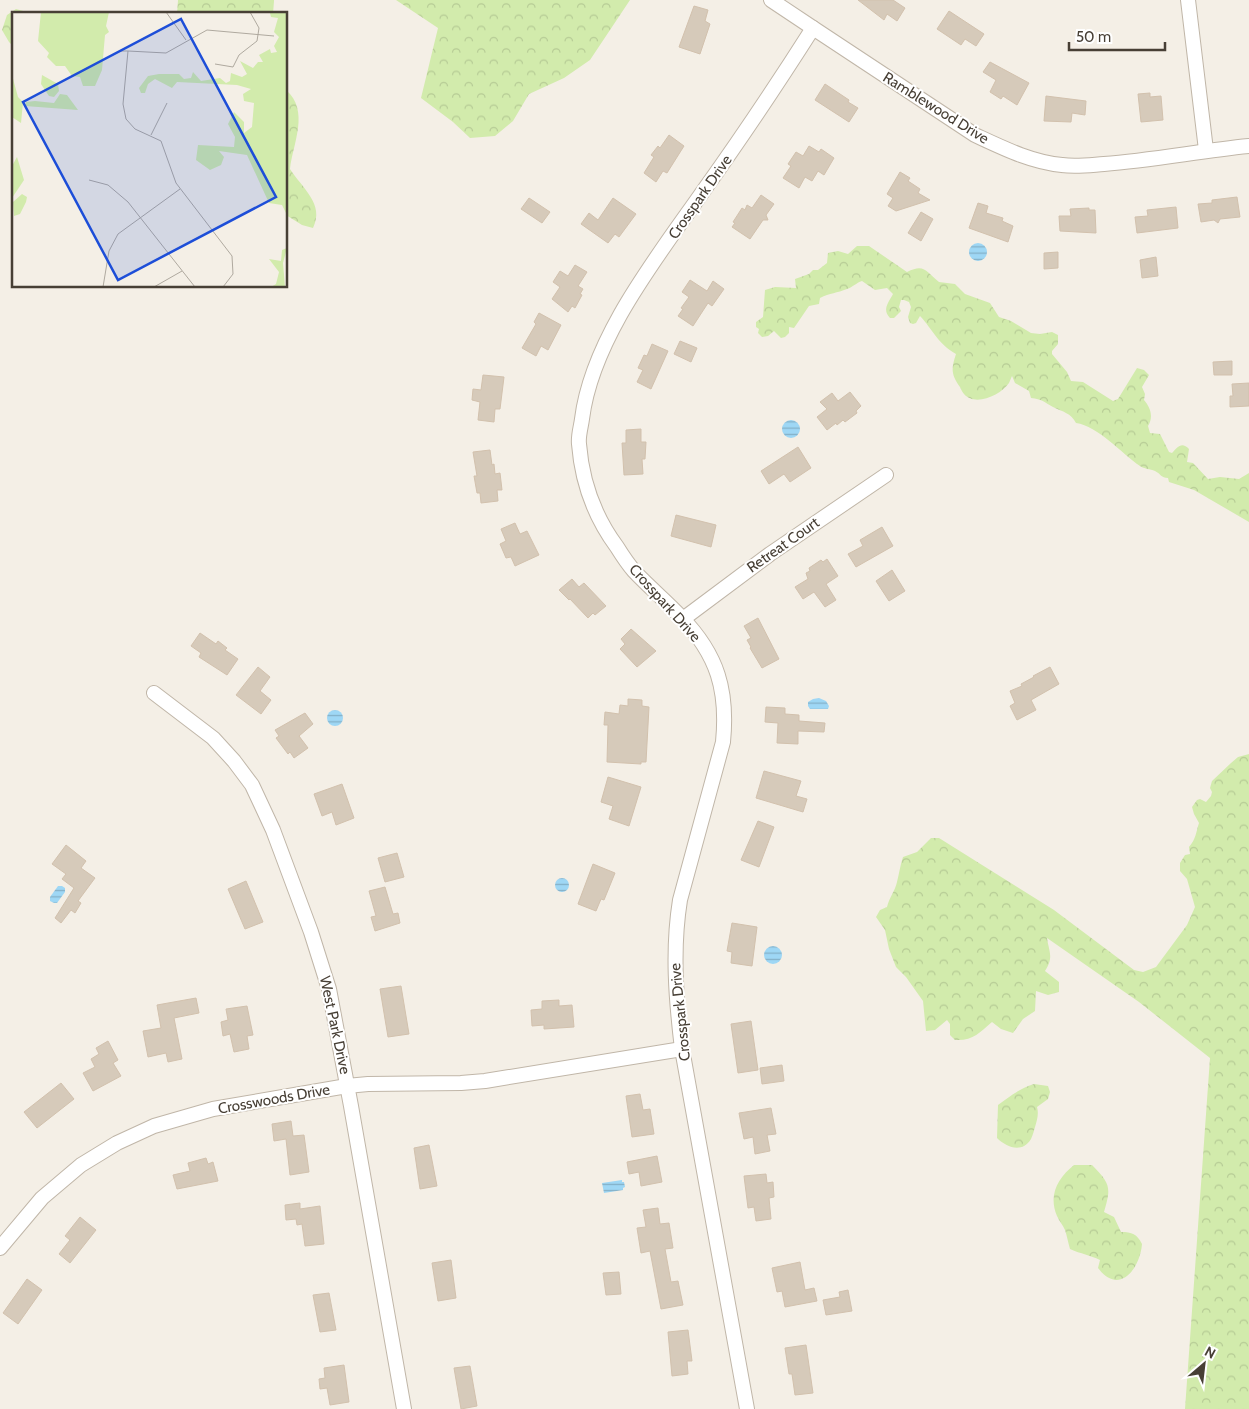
<svg xmlns="http://www.w3.org/2000/svg" width="1249" height="1409" viewBox="0 0 1249 1409" font-family="Cabin,sans-serif">
	<defs>
		<pattern id="forest-crowns" width="20" height="18" patternUnits="userSpaceOnUse" patternTransform="scale(1.25)"><rect width="20" height="18" fill="#d2ebac"/><path d="M2 6a3 3 0 1 1 6 0M12 15a3 3 0 1 1 6 0" fill="none" stroke="#b6cb95"/></pattern>
		<pattern id="water-rules" width="6" height="5" patternUnits="userSpaceOnUse" patternTransform="scale(1.25)"><rect width="6" height="5" fill="#9ed7f5"/><path d="M0 2.5h6" fill="none" stroke="#83b0c7"/></pattern>
	</defs>
	<rect width="100%" height="100%" fill="#f4efe6"/>
	<g fill="url(#forest-crowns)">
		<polygon points="178,0 274,0 274,1 273,14 177,14"/>
		<polygon points="396,0 630,0 590,60 564,78 529,94 513,121 495,136 470,138 453,122 421,98 438,28"/>
		<polygon points="16,9 34,14 14,14 14,47 9,42 2,30 7,15"/>
		<path d="M286,90C310,111 293,143 290,169C302,188 325,204 313,228L302,225L286,215Z"/>
		<path d="M857,246H869L907,272C925,263 926,272 939,282L955,284L965,294L990,303L999,317L1011,321L1031,333L1040,334L1052,332L1058,335V344L1052,351V354L1067,372L1071,381L1083,382L1113,401L1118,399L1137,368L1144,370L1149,375L1142,387L1145,394L1144,400C1150,407 1154,416 1148,426L1150,433L1160,434L1169,452L1172,453C1177,447 1182,441 1189,449L1187,462L1193,463L1208,479L1220,477L1239,479L1249,473V522L1194,490L1169,482L1168,478C1161,478 1161,474 1155,471C1150,469 1144,469 1140,466C1121,453 1098,426 1076,423C1071,413 1063,412 1053,407C1044,402 1042,399 1031,398L1029,391L1015,383L1012,376C1011,378 1010,381 1009,383C1001,395 975,407 964,394C962,392 961,389 960,387C951,374 951,369 956,354C938,344 933,330 920,316L916,323L913,324L910,323L908,317L911,307L909,302L904,300H901L899,307L901,311L894,318H890C882,310 888,303 893,294L887,288L875,290L862,281C856,283 853,287 847,289C837,293 830,293 820,298L819,304L809,306L794,328L789,327V333L785,337L781,338L774,331L768,336L762,337L758,333L759,329L756,327V322L763,317L765,290L775,287L796,288L795,279L809,274L813,270H818L827,263L828,253L838,251L848,254Z"/>
		<path d="M1249,754V1409H1185L1210,1058L1139,1002L1047,938C1049,952 1054,957 1045,971L1059,982V992L1048,995L1036,991L1035,1011L1023,1019L1013,1033L1001,1029L992,1022C979,1033 973,1041 955,1040L950,1035V1024L947,1020L935,1030L926,1031L923,1001L906,977L896,967L889,949L885,930L876,917L880,910L887,907C889,898 895,891 897,882C899,874 900,866 903,857L917,852L931,838H939L1054,910L1134,970L1143,972L1156,967L1187,925L1195,907L1187,879L1180,871V863L1185,855L1190,854L1189,847C1196,839 1196,832 1199,823L1194,814L1192,807L1197,800L1200,799L1206,802L1211,796L1212,792L1210,788L1212,781L1231,763L1238,757Z"/>
		<path d="M1034,1084L1048,1086L1050,1092L1048,1099L1037,1107C1039,1114 1037,1120 1035,1127C1034,1130 1033,1135 1031,1139C1022,1154 1006,1147 997,1138L998,1105C1010,1096 1019,1089 1034,1084Z"/>
		<path d="M1074,1165H1092C1111,1184 1111,1188 1104,1212L1114,1217L1121,1232C1132,1232 1137,1234 1142,1244C1140,1269 1119,1296 1098,1268L1100,1260C1090,1255 1081,1254 1070,1249C1068,1242 1067,1236 1065,1230C1063,1225 1059,1221 1057,1216C1048,1195 1058,1178 1074,1165Z"/>
	</g>
	<g fill="url(#water-rules)">
		<circle cx="978" cy="252" r="9"/>
		<circle cx="791" cy="429" r="9"/>
		<polygon points="819,698 826,701 829,706 828,709 810,709 808,706 808,702 813,699"/>
		<circle cx="335" cy="718" r="8"/>
		<circle cx="562" cy="885" r="7"/>
		<polygon points="58,886 62,886 65,888 65,892 57,903 54,903 50,901 50,897"/>
		<circle cx="773" cy="955" r="9"/>
		<polygon points="622,1180 622,1182 624,1182 625,1187 623,1188 623,1190 604,1193 602,1183"/>
	</g>
	<g fill="#d6caba" stroke="#d2c1ad">
		<polygon points="858,0 893,0 905,8 897,21 887,14 884,20"/>
		<polygon points="694,6 708,10 705,21 710,24 700,54 679,47"/>
		<polygon points="949,11 984,34 976,46 965,39 961,45 937,29"/>
		<polygon points="990,62 1029,83 1017,105 1003,96 1001,99 990,92 996,80 983,72"/>
		<polygon points="825,84 849,100 848,102 858,108 849,122 815,100"/>
		<polygon points="1150,93 1150,97 1161,96 1163,120 1141,122 1138,94"/>
		<polygon points="1046,96 1086,101 1085,115 1072,113 1071,122 1044,121"/>
		<polygon points="669,135 684,146 667,173 663,171 656,182 644,173 654,157 651,155 658,146 660,148"/>
		<polygon points="809,146 819,152 821,149 834,158 824,175 818,171 812,181 805,177 799,188 783,178 791,166 788,164 796,152 803,156"/>
		<polygon points="900,172 910,178 908,181 920,189 918,193 930,200 896,211 888,206 893,198 887,194"/>
		<polygon points="761,195 774,204 766,215 768,220 763,220 750,239 732,227 735,223 733,222 742,208 745,210 747,205 752,208"/>
		<polygon points="1237,197 1240,217 1220,219 1218,223 1214,220 1201,222 1198,204 1212,203 1212,200"/>
		<polygon points="529,198 550,212 542,223 521,209"/>
		<polygon points="613,198 636,214 619,237 615,234 608,243 581,224 589,213 598,220"/>
		<polygon points="978,203 988,206 986,213 1003,218 1002,221 1013,226 1008,242 969,228"/>
		<polygon points="1176,207 1178,228 1137,233 1135,217 1148,216 1147,210"/>
		<polygon points="1089,208 1089,210 1095,210 1096,233 1060,231 1059,216 1071,216 1070,209"/>
		<polygon points="921,212 933,219 921,241 908,233"/>
		<polygon points="1058,252 1058,268 1044,269 1044,253"/>
		<polygon points="1156,257 1158,276 1142,278 1140,260"/>
		<polygon points="575,265 587,272 578,286 583,289 580,294 582,295 575,308 572,306 568,312 552,299 560,287 553,282 560,271 568,276"/>
		<polygon points="690,280 707,291 713,281 724,289 712,306 708,303 693,326 678,316 683,309 681,308 689,297 682,292"/>
		<polygon points="539,313 561,325 548,350 541,346 536,356 522,348 536,324 534,322"/>
		<polygon points="680,341 697,348 691,362 674,354"/>
		<polygon points="652,344 668,351 651,389 637,382 643,370 638,368 644,355 647,356"/>
		<polygon points="1232,361 1232,375 1214,375 1213,362"/>
		<polygon points="483,375 504,377 500,409 495,409 494,422 478,420 480,402 472,400 473,389 481,390"/>
		<polygon points="1249,383 1249,406 1230,407 1230,396 1233,396 1232,384"/>
		<polygon points="850,392 861,406 856,411 857,413 845,422 843,420 837,425 836,423 827,430 817,417 827,409 820,402 832,393 838,401"/>
		<polygon points="641,429 641,442 646,442 645,459 642,459 643,474 624,475 622,443 626,443 626,430"/>
		<polygon points="798,447 811,468 790,482 784,474 769,484 761,471"/>
		<polygon points="490,450 492,465 494,464 495,474 500,473 502,490 497,490 498,501 481,503 480,493 477,493 474,476 477,476 473,452"/>
		<polygon points="676,515 716,525 711,547 671,536"/>
		<polygon points="515,523 520,534 527,531 539,555 515,566 511,557 506,558 500,544 506,541 501,529"/>
		<polygon points="882,527 893,546 856,567 848,554 863,546 860,540"/>
		<polygon points="827,559 838,576 826,584 836,600 825,607 814,592 803,599 795,587 808,579 806,573 810,571 809,568 821,560 823,562"/>
		<polygon points="892,570 905,591 889,601 876,581"/>
		<polygon points="572,579 579,587 584,583 606,606 595,615 593,613 588,618 570,599 569,600 559,590"/>
		<polygon points="758,618 779,659 762,668 750,648 751,647 747,640 751,638 744,626"/>
		<polygon points="631,629 656,651 637,667 620,649 625,644 621,639"/>
		<polygon points="200,633 216,644 218,641 227,648 225,650 238,659 227,675 199,657 201,653 191,646"/>
		<polygon points="258,667 270,677 260,691 271,700 261,714 236,695"/>
		<polygon points="1050,667 1059,684 1031,700 1036,710 1017,720 1010,706 1015,703 1010,691 1022,686 1021,684 1034,677 1033,676"/>
		<polygon points="628,699 642,700 642,706 649,707 646,762 641,762 641,764 607,762 608,725 604,725 605,712 619,714 620,705 628,706"/>
		<polygon points="766,707 785,708 785,714 799,715 799,721 825,723 824,732 798,731 798,744 777,743 778,723 765,722"/>
		<polygon points="305,713 313,724 299,736 308,748 294,758 290,752 288,754 276,738 279,736 275,730"/>
		<polygon points="764,771 801,781 796,796 807,799 803,812 756,798"/>
		<polygon points="608,777 641,787 629,826 609,819 613,806 601,802"/>
		<polygon points="342,784 354,818 336,825 332,812 322,816 314,794"/>
		<polygon points="758,821 774,827 759,867 741,860"/>
		<polygon points="66,845 86,861 81,868 95,878 78,901 81,903 75,913 71,910 61,923 55,918 74,888 62,879 66,874 52,864"/>
		<polygon points="397,853 404,877 385,882 378,858"/>
		<polygon points="593,864 615,873 604,900 601,899 596,911 578,904"/>
		<polygon points="246,881 263,922 245,929 228,889"/>
		<polygon points="385,887 393,914 398,913 400,923 375,931 371,917 376,916 369,891"/>
		<polygon points="732,923 757,927 752,966 731,963 732,952 727,951"/>
		<polygon points="401,986 409,1034 388,1037 380,989"/>
		<polygon points="196,998 199,1013 174,1018 182,1059 168,1062 166,1053 148,1057 143,1031 161,1028 157,1005"/>
		<polygon points="559,1000 559,1006 572,1005 574,1027 544,1029 544,1025 532,1026 531,1010 542,1009 542,1001"/>
		<polygon points="247,1006 253,1035 247,1036 249,1049 234,1052 230,1034 223,1036 221,1022 228,1020 226,1009"/>
		<polygon points="751,1021 758,1070 738,1073 731,1024"/>
		<polygon points="108,1041 118,1060 113,1063 121,1076 93,1091 83,1073 95,1067 91,1059 99,1054 96,1048"/>
		<polygon points="782,1065 784,1081 762,1084 760,1068"/>
		<polygon points="61,1083 74,1099 37,1128 24,1112"/>
		<polygon points="640,1094 643,1110 650,1109 654,1134 632,1137 626,1096"/>
		<polygon points="771,1108 776,1134 767,1135 770,1151 755,1154 753,1137 744,1139 739,1113"/>
		<polygon points="291,1121 293,1136 304,1135 309,1172 290,1175 286,1139 274,1141 272,1124"/>
		<polygon points="429,1145 437,1186 420,1189 414,1148"/>
		<polygon points="657,1156 662,1182 641,1186 639,1172 629,1174 627,1162"/>
		<polygon points="206,1158 208,1164 213,1162 218,1181 177,1189 173,1175 190,1171 188,1163"/>
		<polygon points="766,1174 767,1183 773,1182 774,1197 769,1198 771,1219 756,1221 754,1207 748,1208 744,1176"/>
		<polygon points="300,1203 300,1209 320,1206 324,1244 305,1246 302,1224 297,1225 296,1219 286,1220 285,1205"/>
		<polygon points="658,1208 660,1224 669,1223 673,1248 665,1249 671,1282 678,1281 683,1305 661,1309 650,1251 641,1253 637,1228 646,1227 643,1210"/>
		<polygon points="80,1217 96,1230 70,1263 59,1254 70,1240 65,1236"/>
		<polygon points="451,1260 456,1298 438,1301 432,1263"/>
		<polygon points="800,1262 805,1290 814,1288 817,1301 785,1307 782,1291 777,1292 772,1268"/>
		<polygon points="619,1272 621,1294 606,1295 603,1273"/>
		<polygon points="27,1279 42,1290 18,1324 3,1313"/>
		<polygon points="848,1290 852,1311 826,1315 823,1300 840,1297 839,1292"/>
		<polygon points="329,1293 336,1330 320,1332 313,1295"/>
		<polygon points="688,1330 692,1361 687,1361 688,1374 672,1376 668,1332"/>
		<polygon points="806,1345 813,1393 795,1395 792,1374 789,1374 785,1348"/>
		<polygon points="344,1365 349,1402 330,1405 327,1388 320,1389 319,1379 325,1378 324,1368"/>
		<polygon points="470,1366 477,1406 461,1409 454,1368"/>
	</g>
	<g fill="none" stroke-linecap="round" stroke-linejoin="round">
		<defs>
			<g id="street">
				<polyline points="1188,0 1206,150"/>
				<path d="M813,28L975,135C1003,148 1031,162 1062,165C1076,167 1090,165 1104,164C1153,160 1200,151 1249,146"/>
				<polyline points="683,619 770,554 886,475"/>
				<polyline points="154,693 213,738 234,761 252,785 273,830 311,932 329,989 351,1106 404,1409"/>
				<polyline points="0,1248 42,1198 81,1165 117,1143 154,1126 213,1109 347,1086 368,1084 461,1083 485,1081 682,1049"/>
				<path d="M747,1409L682,1049C676,999 672,950 680,900L723,742C728,691 718,655 681,617C666,601 649,587 634,571C628,564 622,555 617,547C594,516 582,482 579,444C578,436 581,427 582,419C592,338 658,256 704,190C742,137 778,83 813,28L771,0"/>
			</g>
		</defs>
		<use href="#street" stroke="#c0b6a8" stroke-width="16"/>
		<use href="#street" stroke="#fff" stroke-width="14"/>
	</g>
	<g text-anchor="middle" dominant-baseline="central" stroke-width="4" stroke-linejoin="round" paint-order="stroke">
		<g font-size="15" fill="#473f35" stroke="#fff">
			<text transform="translate(936 108) rotate(32)">Ramblewood Drive</text>
			<text transform="translate(700 197) rotate(-55)">Crosspark Drive</text>
			<text transform="translate(783 545) rotate(-35)">Retreat Court</text>
			<text transform="translate(665 603) rotate(48)">Crosspark Drive</text>
			<text transform="translate(680 1012) rotate(-96)">Crosspark Drive</text>
			<text transform="translate(335 1025) rotate(78)">West Park Drive</text>
			<text transform="translate(274 1099) rotate(-10)">Crosswoods Drive</text>
		</g>
	</g>
	<g transform="translate(12 12)">
		<rect width="275" height="275" fill="#f4efe6"/>
		<path d="M29,0H97L94,14L97,20L93,23L90,58L83,74H71L68,65L60,64L53,54H44L35,45L37,41L26,29ZM275,0V203L270,193L257,191L235,143L207,139L212,145L209,153L198,158L184,148L186,133L222,135L223,125L216,112L222,100L232,110V121L240,115L242,91L232,89L231,82L239,77L225,73L165,70L160,76L143,67L136,72L133,81H129L127,76L136,64L147,62H167L172,67L179,66L181,60L189,69L208,66L214,71L218,69L219,61L230,65L235,62L228,49L241,56L246,50H251L247,43L258,37L259,41L265,40L262,34L267,25L262,20L266,6L259,5L258,1ZM0,63L6,85L11,90L9,111L0,105ZM30,63L46,72L47,79L42,85L37,84L29,72ZM48,82L55,83L66,98L13,94L14,90L23,89L42,91ZM5,145L12,168L0,186V154ZM10,182L15,185L14,190L8,202L2,204L1,190ZM275,236L271,251L273,275H259L264,272L267,260L257,247L269,249L270,238Z" fill="#d2ebac"/>
		<path fill="none" stroke="#afa99f" stroke-width="1" d="M154,0L174,28M108,39H116L111,92L114,107L123,117L149,129L164,171L220,244L221,262L211,275M116,39L154,41L195,18L262,24M203,52L221,55L227,43L245,29L247,16L238,0M139,123L155,91M77,168L96,173L116,190L183,275M91,275L97,239L106,222L168,177M142,275L170,259"/>
		<path fill="#1d4ed8" fill-opacity="0.15" stroke="#1d4ed8" stroke-width="2.5" d="M169,7L264,185L106,268L11,90Z"/>
		<rect width="275" height="275" fill="none" stroke="#473f35" stroke-width="2.5"/>
	</g>
	<g transform="translate(1204 1364) rotate(28)" stroke="#ffffff" stroke-width="4" paint-order="stroke">
	<path d="M0-4L9 19L0 12L-9 19Z" fill="#473f35"/>
	<text y="-8" font-size="14" font-weight="bold" text-anchor="middle" fill="#473f35">N</text>
	</g>
	<path d="M1069 42v8h96v-8" fill="none" stroke="#473f35" stroke-width="2.5"/>
	<text x="1076" y="42" font-size="15" fill="#473f35" stroke="#ffffff" stroke-width="4" paint-order="stroke">50 m</text>
</svg>
